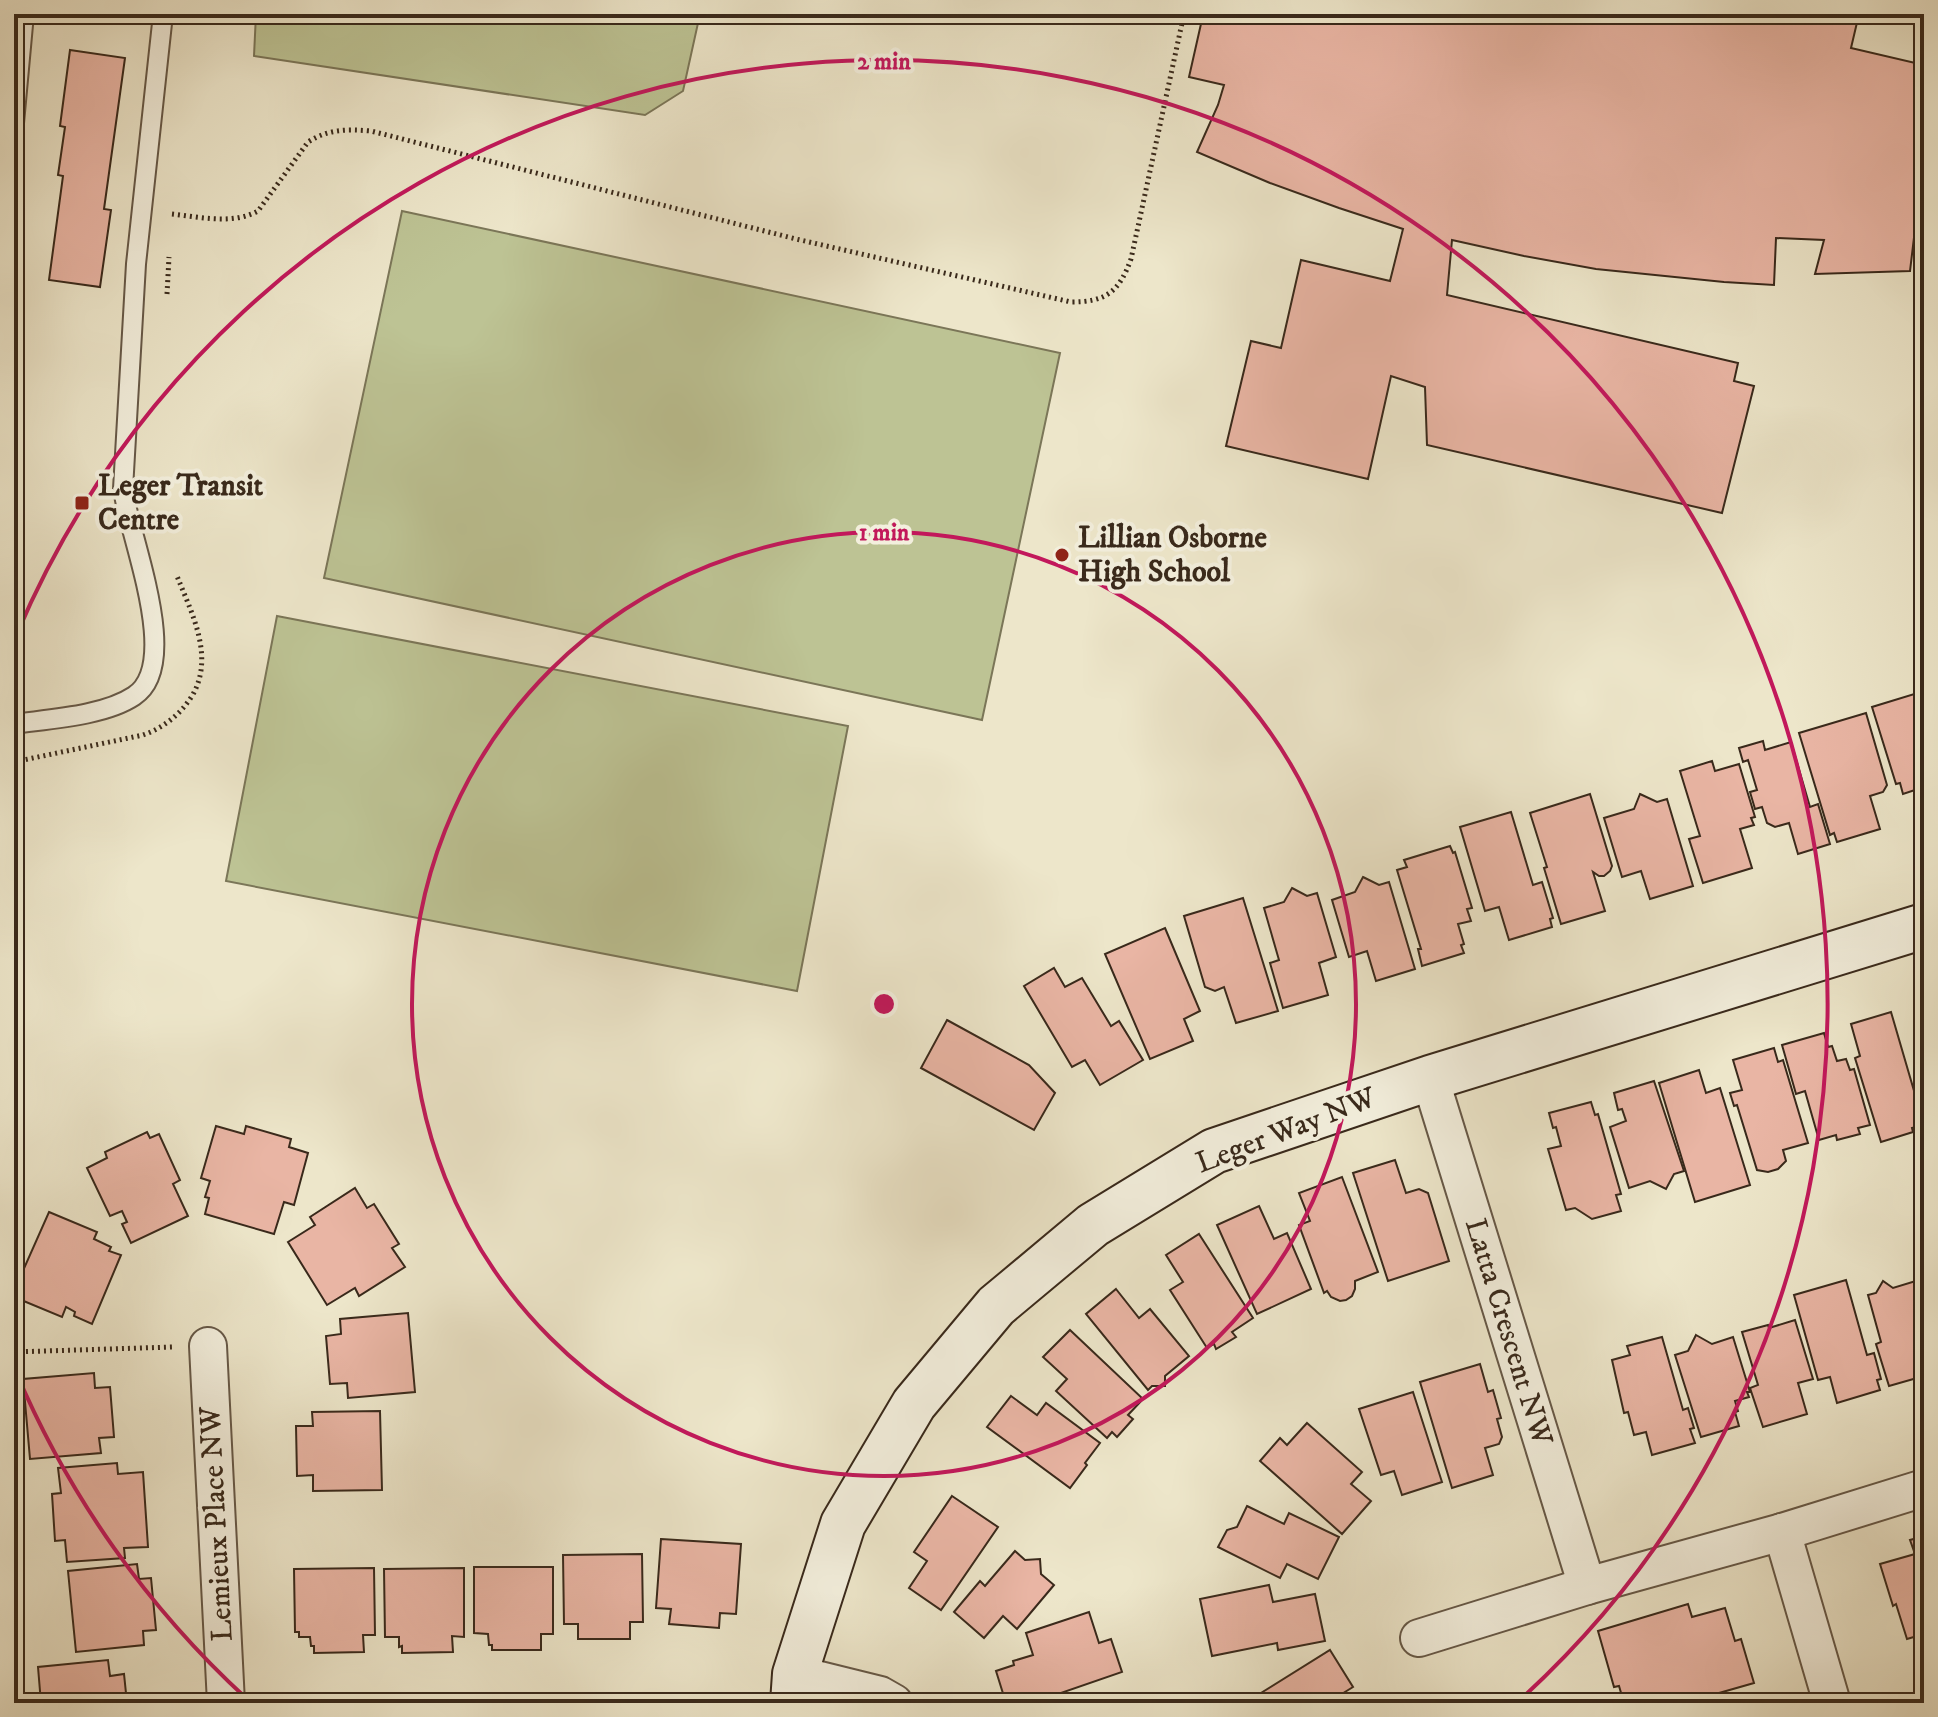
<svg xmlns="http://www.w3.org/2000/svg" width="1938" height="1717" viewBox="0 0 1938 1717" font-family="'IM FELL DW Pica',serif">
	<rect width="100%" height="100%" fill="#ede6ca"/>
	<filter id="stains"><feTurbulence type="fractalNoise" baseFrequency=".0025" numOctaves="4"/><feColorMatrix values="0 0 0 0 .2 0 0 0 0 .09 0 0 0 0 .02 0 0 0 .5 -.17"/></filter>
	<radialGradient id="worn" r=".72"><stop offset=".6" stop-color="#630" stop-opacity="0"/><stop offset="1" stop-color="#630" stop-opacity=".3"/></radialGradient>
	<g fill="#bdc394" stroke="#7b7658" stroke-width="2">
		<polygon points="256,14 700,14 683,91 645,115 254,56"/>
		<polygon points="402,211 1060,353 982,720 324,578"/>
		<polygon points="277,616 848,726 797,991 226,881"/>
	</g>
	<g fill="#e9b5a4" stroke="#39291b" stroke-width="2">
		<polygon points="1208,14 1859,14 1851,48 1924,65 1924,154 1910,271 1815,274 1824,240 1776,238 1774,285 1724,282 1596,269 1524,256 1452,240 1447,295 1738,363 1734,381 1754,386 1722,513 1427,445 1425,387 1391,376 1368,479 1226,446 1251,341 1281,348 1301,260 1390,281 1403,229 1339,208 1270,183 1197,152 1218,105 1224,85 1189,77 1203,15 1208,16"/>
		<polygon points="70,50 125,58 104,209 111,210 100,287 49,280 63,176 58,175 65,127 60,126"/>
		<polygon points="1924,691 1924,787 1903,794 1900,783 1896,784 1872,707"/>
		<polygon points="1866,713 1887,785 1883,792 1870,796 1880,829 1837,842 1834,833 1830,835 1799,733"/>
		<polygon points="1763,741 1765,750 1791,742 1810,807 1818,804 1830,844 1798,854 1789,823 1775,827 1767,823 1762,807 1755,809 1750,792 1757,790 1748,760 1743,762 1739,748"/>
		<polygon points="1712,761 1715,771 1739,764 1755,817 1751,818 1754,825 1740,829 1752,868 1703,883 1689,839 1700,836 1680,771"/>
		<polygon points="1590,794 1612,866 1610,871 1604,876 1599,876 1593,872 1605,911 1561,924 1544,868 1547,867 1530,813"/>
		<polygon points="1640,794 1657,802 1667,799 1693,886 1650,899 1641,871 1622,877 1604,818 1634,809"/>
		<polygon points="1511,812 1533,885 1542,882 1553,918 1550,919 1552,927 1509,940 1499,907 1485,911 1460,827"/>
		<polygon points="1450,846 1453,853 1455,852 1472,908 1467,909 1471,921 1458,924 1464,944 1461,945 1464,953 1422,966 1418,949 1421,949 1397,870 1407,867 1404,860"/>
		<polygon points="1363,877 1379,885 1389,882 1415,969 1376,981 1367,951 1349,957 1332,900 1355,892"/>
		<polygon points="1292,888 1307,896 1317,893 1336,957 1319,963 1328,995 1283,1008 1270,963 1279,960 1264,908 1284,902"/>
		<polygon points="1243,898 1278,1011 1236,1023 1224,987 1215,991 1205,987 1184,916"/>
		<polygon points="1165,928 1200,1011 1184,1019 1193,1041 1150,1059 1105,954"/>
		<polygon points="1054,968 1065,987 1082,978 1111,1026 1119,1021 1143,1060 1100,1085 1085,1060 1072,1067 1024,986"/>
		<polygon points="1891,1012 1924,1125 1912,1128 1913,1132 1881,1142 1855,1058 1860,1056 1851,1024"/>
		<polygon points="947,1020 1029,1065 1055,1093 1034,1130 921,1068"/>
		<polygon points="1824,1033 1828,1047 1832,1046 1837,1061 1846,1059 1850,1070 1854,1069 1870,1125 1858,1128 1860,1134 1837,1140 1836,1135 1819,1140 1805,1091 1796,1094 1782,1045"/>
		<polygon points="1774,1048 1778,1062 1783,1060 1808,1143 1783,1150 1786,1161 1778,1169 1768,1172 1757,1170 1737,1105 1734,1106 1730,1093 1742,1090 1733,1060"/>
		<polygon points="1699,1070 1706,1093 1720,1088 1750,1185 1695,1202 1659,1083"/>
		<polygon points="1654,1081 1684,1171 1674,1174 1666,1189 1650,1181 1629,1188 1610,1127 1626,1121 1622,1109 1618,1110 1614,1093"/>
		<polygon points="1591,1102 1595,1115 1598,1114 1621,1194 1616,1195 1621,1211 1592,1219 1575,1208 1566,1210 1548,1149 1561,1146 1556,1127 1553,1128 1549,1113"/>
		<polygon points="216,1126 244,1134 246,1126 291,1139 289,1147 308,1153 294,1205 284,1202 274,1234 205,1214 209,1198 205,1197 210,1181 201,1178"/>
		<polygon points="147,1132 150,1138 159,1134 180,1180 173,1184 188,1216 131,1243 122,1224 127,1222 122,1211 110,1216 87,1168 107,1158 105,1152"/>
		<polygon points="1395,1160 1406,1193 1419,1189 1428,1193 1449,1261 1388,1281 1353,1173"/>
		<polygon points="1342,1177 1378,1272 1355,1281 1355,1289 1352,1296 1346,1300 1340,1301 1331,1297 1327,1291 1324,1293 1299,1225 1310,1221 1299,1193"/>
		<polygon points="355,1188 367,1208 374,1204 399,1244 392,1248 405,1267 359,1296 355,1288 327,1305 288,1242 315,1225 310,1217"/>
		<polygon points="1259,1206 1274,1239 1287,1233 1311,1289 1257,1314 1217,1225"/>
		<polygon points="49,1212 97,1232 94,1239 111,1247 109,1251 121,1255 92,1324 74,1316 75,1312 66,1307 62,1317 14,1297 14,1291"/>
		<polygon points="1199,1234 1253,1318 1232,1332 1236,1337 1216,1349 1214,1344 1207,1348 1170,1290 1183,1282 1166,1255"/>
		<polygon points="1846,1280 1867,1355 1874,1353 1881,1379 1877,1380 1880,1390 1837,1403 1830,1377 1818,1380 1794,1295"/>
		<polygon points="1919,1280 1924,1296 1924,1376 1889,1386 1876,1344 1881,1342 1868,1295 1876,1293 1883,1281 1893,1288"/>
		<polygon points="1116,1289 1139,1318 1150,1309 1189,1356 1165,1376 1165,1386 1152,1386 1148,1390 1086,1314"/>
		<polygon points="408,1313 415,1392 348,1398 347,1383 330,1384 326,1336 341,1334 340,1319"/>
		<polygon points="1795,1320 1813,1379 1798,1383 1807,1414 1763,1427 1750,1388 1758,1385 1742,1332 1768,1325 1769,1328"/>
		<polygon points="1070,1330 1143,1399 1128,1415 1133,1419 1117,1437 1112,1432 1107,1438 1056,1391 1067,1379 1043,1357"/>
		<polygon points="1696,1335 1712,1344 1733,1337 1750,1392 1747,1392 1749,1397 1735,1401 1738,1411 1735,1412 1739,1426 1701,1437 1675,1355 1688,1351"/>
		<polygon points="1662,1337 1683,1410 1688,1408 1694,1428 1690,1429 1695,1443 1652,1455 1646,1432 1634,1435 1628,1412 1624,1413 1612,1360 1630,1355 1627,1346"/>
		<polygon points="1480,1364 1488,1392 1493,1390 1501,1418 1497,1419 1502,1437 1499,1444 1485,1448 1493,1475 1452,1488 1420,1382"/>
		<polygon points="94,1373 95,1388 110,1387 114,1437 99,1438 101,1453 30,1459 23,1379"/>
		<polygon points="1413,1392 1442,1482 1402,1495 1394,1471 1381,1475 1359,1409"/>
		<polygon points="1011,1396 1037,1415 1046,1403 1100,1443 1085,1463 1087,1465 1070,1488 987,1427"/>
		<polygon points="380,1411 382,1490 313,1491 313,1475 297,1476 296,1426 313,1426 312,1412"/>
		<polygon points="1307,1423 1362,1472 1351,1484 1371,1501 1342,1534 1260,1461 1280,1438 1287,1445"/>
		<polygon points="117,1463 118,1474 143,1472 148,1547 124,1548 125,1558 67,1562 65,1540 55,1541 52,1494 61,1493 58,1468"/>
		<polygon points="952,1496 998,1527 941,1610 909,1588 927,1561 914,1552"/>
		<polygon points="1247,1506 1284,1524 1289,1513 1339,1537 1318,1579 1287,1564 1280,1578 1218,1547 1227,1530 1237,1527"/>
		<polygon points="1924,1536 1924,1634 1907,1639 1896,1604 1893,1606 1880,1564 1915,1554 1910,1540"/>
		<polygon points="661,1539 741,1544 736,1614 720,1613 719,1628 669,1624 671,1609 656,1608"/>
		<polygon points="1015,1551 1025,1560 1040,1559 1041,1574 1054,1585 1017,1629 1003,1616 984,1638 954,1612 980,1581 985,1586"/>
		<polygon points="642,1554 643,1622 630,1622 630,1639 578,1639 578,1624 564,1624 563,1555"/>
		<polygon points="137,1564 139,1579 151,1578 156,1630 143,1631 144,1645 76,1652 68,1571"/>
		<polygon points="474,1567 553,1567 553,1634 541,1634 541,1650 492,1650 492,1645 489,1645 488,1634 474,1633"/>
		<polygon points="374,1568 375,1635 363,1635 364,1652 314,1653 314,1646 311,1646 310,1637 299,1637 299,1632 295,1632 294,1569"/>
		<polygon points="464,1568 464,1637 452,1636 453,1652 402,1653 402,1646 399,1647 399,1637 385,1637 384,1569"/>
		<polygon points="1269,1585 1273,1602 1315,1594 1325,1641 1278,1650 1277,1643 1212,1656 1200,1599"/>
		<polygon points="1688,1604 1692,1617 1725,1608 1735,1641 1741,1639 1754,1683 1719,1693 1721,1703 1624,1703 1619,1686 1614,1687 1598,1631"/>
		<polygon points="1089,1612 1099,1643 1111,1639 1122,1672 1032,1703 1006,1703 996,1671 1014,1665 1013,1661 1033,1655 1026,1633"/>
		<polygon points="1330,1650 1353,1687 1327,1703 1249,1703 1248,1701"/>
		<polygon points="108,1660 110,1676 124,1674 127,1703 41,1703 38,1667"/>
		<polygon points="1123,1695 1125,1703 1093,1703"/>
	</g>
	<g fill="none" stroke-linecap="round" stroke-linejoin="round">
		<defs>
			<g id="lane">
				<polyline points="14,123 24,14"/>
				<path d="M14,724C49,719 104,716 134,696C183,664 129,537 123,489L136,264L163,14"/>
			</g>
			<g id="street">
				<polyline points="1430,1078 1587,1586 1782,1532 1924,1488"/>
				<polyline points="208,1346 226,1703"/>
				<polyline points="1782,1532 1832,1703"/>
				<polyline points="1419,1638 1587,1586"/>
				<polyline points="795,1674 880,1695 894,1703"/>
			</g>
			<polyline id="secondary" points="793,1703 795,1674 843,1524 914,1404 996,1306 1093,1225 1214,1151 1430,1078 1924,926"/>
		</defs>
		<use href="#lane" stroke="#665847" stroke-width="22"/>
		<use href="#street" stroke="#665847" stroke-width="40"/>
		<use href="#secondary" stroke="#39291b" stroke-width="48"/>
		<g stroke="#39291b" stroke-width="5" stroke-dasharray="2 4" stroke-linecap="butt">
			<path d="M172,214C201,217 232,225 258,211L308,142C328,129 347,129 371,131L796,239L1071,302C1106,302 1119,292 1131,259L1184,14"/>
			<polyline points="167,294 169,257"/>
			<path d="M14,762L143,735C163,728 180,715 192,696C215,657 192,614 177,576"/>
			<polyline points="14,1352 173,1347"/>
		</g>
		<use href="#lane" stroke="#f3efdd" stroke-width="18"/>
		<use href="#street" stroke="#f3efdd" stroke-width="36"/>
		<use href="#secondary" stroke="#f3efdd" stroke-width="44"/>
	</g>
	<g fill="none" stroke="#c2185b" stroke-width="4">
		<circle cx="884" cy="1004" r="472"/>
		<path d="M247 1699A943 943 0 0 1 16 1372M16 636A943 943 0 1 1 1521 1699"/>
	</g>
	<g fill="#8f2418" stroke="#f3efdd" stroke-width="3">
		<rect x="74" y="495" width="16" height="16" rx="4"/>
		<circle cx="1062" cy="555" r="8"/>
	</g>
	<g text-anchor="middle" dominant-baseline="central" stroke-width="8" stroke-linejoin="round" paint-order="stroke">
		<g font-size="30" font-weight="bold" fill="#39291b" stroke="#f3efdd" text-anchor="start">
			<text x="98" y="486">Leger Transit<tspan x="98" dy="34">Centre</tspan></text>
			<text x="1078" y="538">Lillian Osborne<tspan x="1078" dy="34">High School</tspan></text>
		</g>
		<g font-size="30" fill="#39291b" stroke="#f3efdd">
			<text transform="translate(1286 1131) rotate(-21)">Leger Way NW</text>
			<text transform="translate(1508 1332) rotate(73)">Latta Crescent NW</text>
			<text transform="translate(217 1524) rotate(-93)">Lemieux Place NW</text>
		</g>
	</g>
	<circle cx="884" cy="1004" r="12" fill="#c2185b" stroke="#f3efdd" stroke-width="4"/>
	<g font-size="24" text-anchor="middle" font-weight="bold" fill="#c2185b" stroke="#f3efdd" stroke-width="8" stroke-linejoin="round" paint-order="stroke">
		<text x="884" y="69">2 min</text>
		<text x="884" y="540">1 min</text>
	</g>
	<rect width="1938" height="1717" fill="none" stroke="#ede6ca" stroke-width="48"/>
	<rect x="16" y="16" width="1906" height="1685" fill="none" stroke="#39291b" stroke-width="4"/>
	<rect x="24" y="24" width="1890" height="1669" fill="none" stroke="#39291b" stroke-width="2"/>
	<rect width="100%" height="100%" filter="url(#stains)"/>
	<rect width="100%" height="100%" fill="url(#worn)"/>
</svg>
